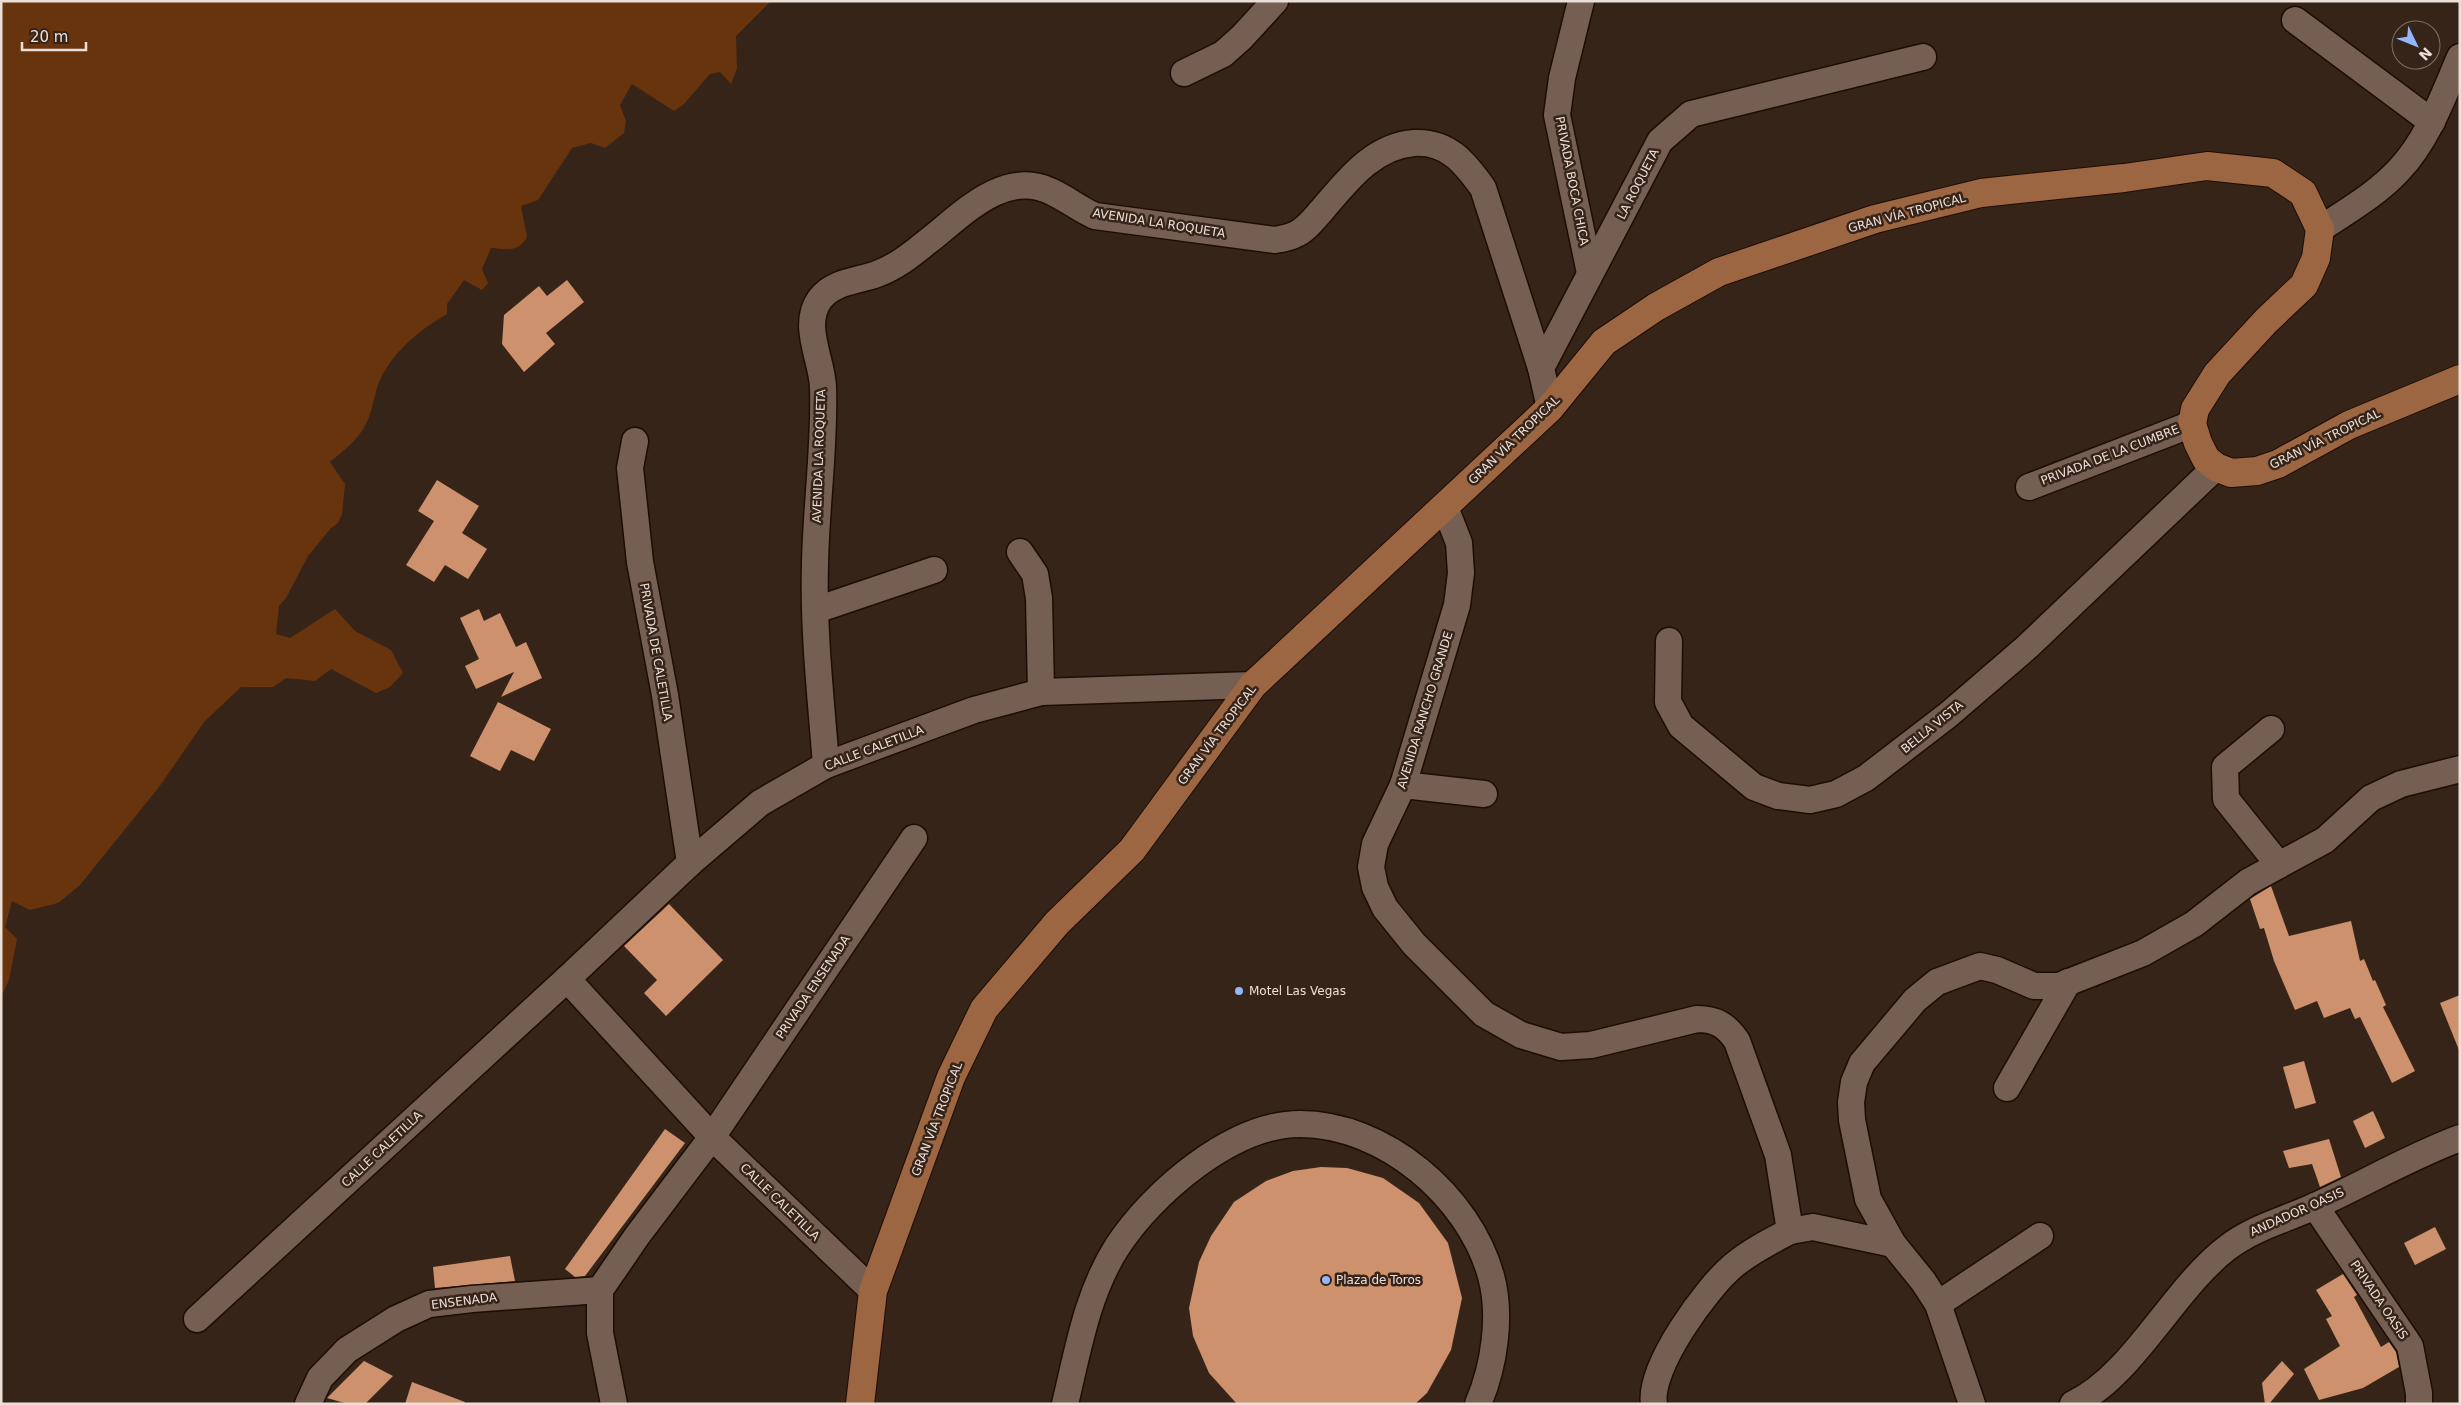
<svg xmlns="http://www.w3.org/2000/svg" width="2461" height="1405" viewBox="0 0 2461 1405" font-family="'DejaVu Sans',sans-serif">
	<rect width="100%" height="100%" fill="#372419"/>
	<path fill="#67340e" d="M1,1H771L736,36L737,68L731,84L720,72L710,74L683,105L674,111L632,84L620,105L626,121L624,133L605,148L591,143L572,148L538,200L521,206L527,237C518,253 507,249 491,248L482,269L488,283L482,290L464,280L447,304V314C420,330 394,350 380,380C374,394 373,410 366,424C359,439 342,452 330,462L345,484L342,514L338,523L331,528L308,556L286,598L279,606L276,634L290,638L335,609L355,631L391,650L403,673L390,687L376,693L331,669L315,681L286,678L273,687H241L204,722L159,787L80,885L58,903L30,910L12,901L5,927L17,939L9,980L1,997Z"/>
	<g fill="#cd916d">
		<polygon points="567,280 584,302 546,333 555,344 524,372 502,344 504,315 539,286 547,296"/>
		<polygon points="437,480 479,506 462,533 487,549 468,579 445,565 434,582 406,565 434,521 418,511"/>
		<polygon points="479,609 484,621 500,613 516,647 526,642 542,678 501,697 514,672 476,689 465,666 479,659 460,618"/>
		<polygon points="498,702 551,729 534,761 511,750 500,771 470,756"/>
		<polygon points="2271,886 2289,936 2351,921 2360,961 2364,959 2373,981 2375,980 2386,1005 2383,1007 2415,1071 2392,1083 2360,1017 2355,1019 2350,1008 2324,1018 2317,1001 2295,1010 2274,961 2264,928 2260,929 2250,899"/>
		<polygon points="669,904 723,960 666,1016 644,993 657,980 624,946"/>
		<polygon points="2460,995 2460,1049 2459,1050 2440,1003"/>
		<polygon points="2304,1061 2316,1103 2295,1109 2283,1067"/>
		<polygon points="2373,1111 2385,1138 2365,1148 2353,1121"/>
		<polygon points="665,1129 685,1143 585,1276 575,1277 565,1269"/>
		<polygon points="2329,1139 2341,1177 2320,1187 2312,1164 2289,1168 2283,1151"/>
		<polygon points="1321,1167 1347,1168 1383,1178 1419,1203 1448,1243 1462,1298 1451,1350 1427,1393 1415,1404 1237,1404 1209,1373 1193,1336 1189,1308 1199,1262 1211,1236 1234,1202 1266,1181 1293,1171"/>
		<polygon points="2435,1227 2446,1249 2415,1265 2404,1243"/>
		<polygon points="510,1256 515,1281 435,1288 433,1267"/>
		<polygon points="2343,1274 2357,1295 2354,1297 2381,1347 2389,1342 2396,1352 2399,1367 2363,1388 2319,1400 2304,1369 2340,1346 2326,1319 2332,1316 2316,1290"/>
		<polygon points="364,1361 393,1376 365,1404 348,1404 327,1398"/>
		<polygon points="2282,1361 2294,1374 2269,1404 2265,1404 2262,1383"/>
		<polygon points="412,1382 465,1402 464,1404 405,1404"/>
	</g>
	<g fill="none" stroke-linecap="round" stroke-linejoin="round">
		<defs>
			<g id="minor">
				<polyline points="1581,1 1562,78 1557,115 1590,273"/>
				<polyline points="2295,20 2432,122"/>
				<polyline points="1184,73 1223,54 1242,37 1275,1"/>
				<path d="M2320,229C2347,211 2377,194 2399,170C2428,140 2444,94 2460,57"/>
				<polyline points="1541,368 1660,141 1691,114 1923,57"/>
				<polyline points="635,441 630,468 640,562 665,695 690,863"/>
				<polyline points="2029,487 2192,424"/>
				<path d="M1445,507L1459,543L1461,573L1457,605L1403,785L1375,844L1371,867L1375,887L1385,908L1414,944L1484,1014L1521,1035L1561,1047L1591,1045L1697,1019C1716,1019 1726,1025 1737,1041L1778,1155L1790,1231L1813,1227L1893,1244"/>
				<polyline points="1020,552 1035,574 1039,598 1041,692"/>
				<polyline points="816,610 934,570"/>
				<polyline points="1669,641 1668,702 1681,726 1754,787 1778,796 1810,800 1836,794 1866,778 1948,715 2027,647 2216,467"/>
				<polyline points="2271,729 2225,767 2226,799 2279,865"/>
				<path d="M826,765C821,699 813,631 815,564C816,506 825,446 823,387C822,359 801,325 820,299C834,281 858,281 877,274C896,267 911,255 927,242C961,216 1003,169 1050,191C1066,198 1079,209 1095,216L1275,240C1281,239 1288,238 1294,235C1305,231 1314,219 1322,210C1347,181 1373,146 1414,143C1448,141 1465,163 1483,188L1541,368L1550,408"/>
				<polyline points="1403,785 1484,794"/>
				<polyline points="567,979 712,1137 873,1291"/>
				<polyline points="2007,1088 2068,982"/>
				<polyline points="2315,1206 2410,1346 2419,1393 2419,1404"/>
				<polyline points="1938,1304 2040,1236"/>
				<polyline points="197,1319 567,979 690,863 760,803 826,765 974,710 1041,692 1253,685"/>
				<polyline points="308,1404 320,1378 347,1350 396,1319 429,1304 472,1299 600,1290"/>
				<polyline points="614,1404 600,1333 600,1290 637,1236 712,1137 914,838"/>
				<path d="M1065,1404C1078,1350 1087,1294 1117,1247C1152,1193 1232,1124 1300,1124C1384,1124 1469,1196 1491,1276C1502,1316 1494,1367 1478,1404"/>
				<path d="M1654,1404C1648,1368 1707,1287 1734,1265C1751,1251 1771,1241 1790,1231"/>
				<polyline points="1972,1404 1938,1304 1923,1281 1893,1244 1868,1199 1852,1120 1851,1102 1854,1082 1862,1063 1915,1000 1937,982 1980,966 1997,970 2034,986 2059,986 2143,953 2194,924 2248,882 2325,840 2371,798 2401,784 2460,769"/>
				<path d="M2073,1404C2133,1376 2173,1289 2227,1248C2254,1227 2285,1220 2315,1206C2364,1184 2409,1157 2460,1138"/>
			</g>
			<polyline id="major" points="860,1404 873,1291 951,1077 984,1009 1057,923 1132,850 1253,685 1550,408 1604,342 1656,307 1719,272 1875,219 1981,193 2124,178 2207,166 2273,173 2303,193 2320,229 2316,258 2304,285 2266,321 2217,374 2195,409 2192,424 2198,443 2206,459 2216,467 2231,473 2257,471 2278,464 2349,425 2460,379"/>
		</defs>
		<use href="#minor" stroke="#1e0d04" stroke-width="29"/>
		<use href="#major" stroke="#1e0d04" stroke-width="30"/>
		<use href="#minor" stroke="#755f52" stroke-width="26"/>
		<use href="#major" stroke="#9d6642" stroke-width="28"/>
	</g>
	<g fill="#92b7fd" stroke="#372419" stroke-width="2">
		<circle cx="1239" cy="991" r="5"/>
		<circle cx="1326" cy="1280" r="5"/>
	</g>
	<g text-anchor="middle" dominant-baseline="central" stroke-width="5" stroke-linejoin="round" paint-order="stroke">
		<g font-size="12" fill="#ecdfd8" stroke="#372419">
			<text transform="translate(1572 181) rotate(79)">PRIVADA BOCA CHICA</text>
			<text transform="translate(1638 184) rotate(-63)">LA ROQUETA</text>
			<text transform="translate(1907 213) rotate(-15)">GRAN VÍA TROPICAL</text>
			<text transform="translate(1159 223) rotate(9)">AVENIDA LA ROQUETA</text>
			<text transform="translate(2325 439) rotate(-26)">GRAN VÍA TROPICAL</text>
			<text transform="translate(1514 440) rotate(-44)">GRAN VÍA TROPICAL</text>
			<text transform="translate(2110 455) rotate(-21)">PRIVADA DE LA CUMBRE</text>
			<text transform="translate(819 456) rotate(-88)">AVENIDA LA ROQUETA</text>
			<text transform="translate(656 652) rotate(80)">PRIVADA DE CALETILLA</text>
			<text transform="translate(1425 710) rotate(-73)">AVENIDA RANCHO GRANDE</text>
			<text transform="translate(1932 727) rotate(-39)">BELLA VISTA</text>
			<text transform="translate(1217 735) rotate(-53)">GRAN VÍA TROPICAL</text>
			<text transform="translate(874 748) rotate(-21)">CALLE CALETILLA</text>
			<text transform="translate(813 987) rotate(-56)">PRIVADA ENSENADA</text>
			<text transform="translate(937 1119) rotate(-69)">GRAN VÍA TROPICAL</text>
			<text transform="translate(382 1149) rotate(-43)">CALLE CALETILLA</text>
			<text transform="translate(780 1202) rotate(44)">CALLE CALETILLA</text>
			<text transform="translate(2297 1212) rotate(-24)">ANDADOR OASIS</text>
			<text transform="translate(2379 1300) rotate(56)">PRIVADA OASIS</text>
			<text transform="translate(464 1301) rotate(-7)">ENSENADA</text>
		</g>
		<g font-size="12" fill="#ecdfd8" stroke="#372419" text-anchor="start">
			<text x="1249" y="991">Motel Las Vegas</text>
			<text x="1336" y="1280">Plaza de Toros</text>
		</g>
	</g>
	<rect width="2461" height="1405" fill="none" stroke="#ecdfd8" stroke-width="5"/>
	<g transform="translate(2416 45) rotate(133)"><circle r="24" fill="#372419" stroke="#7f6f65"/>
	<path d="M0-4L9 19L0 12L-9 19Z" fill="#92b7fd"/>
	<text y="-8" font-size="14" font-weight="bold" text-anchor="middle" fill="#ecdfd8">N</text>
	</g>
	<path d="M22 42v8h64v-8" fill="none" stroke="#ecdfd8" stroke-width="2.5"/>
	<text x="30" y="42" font-size="15" fill="#ecdfd8" stroke="#372419" stroke-width="4" paint-order="stroke">20 m</text>
</svg>
